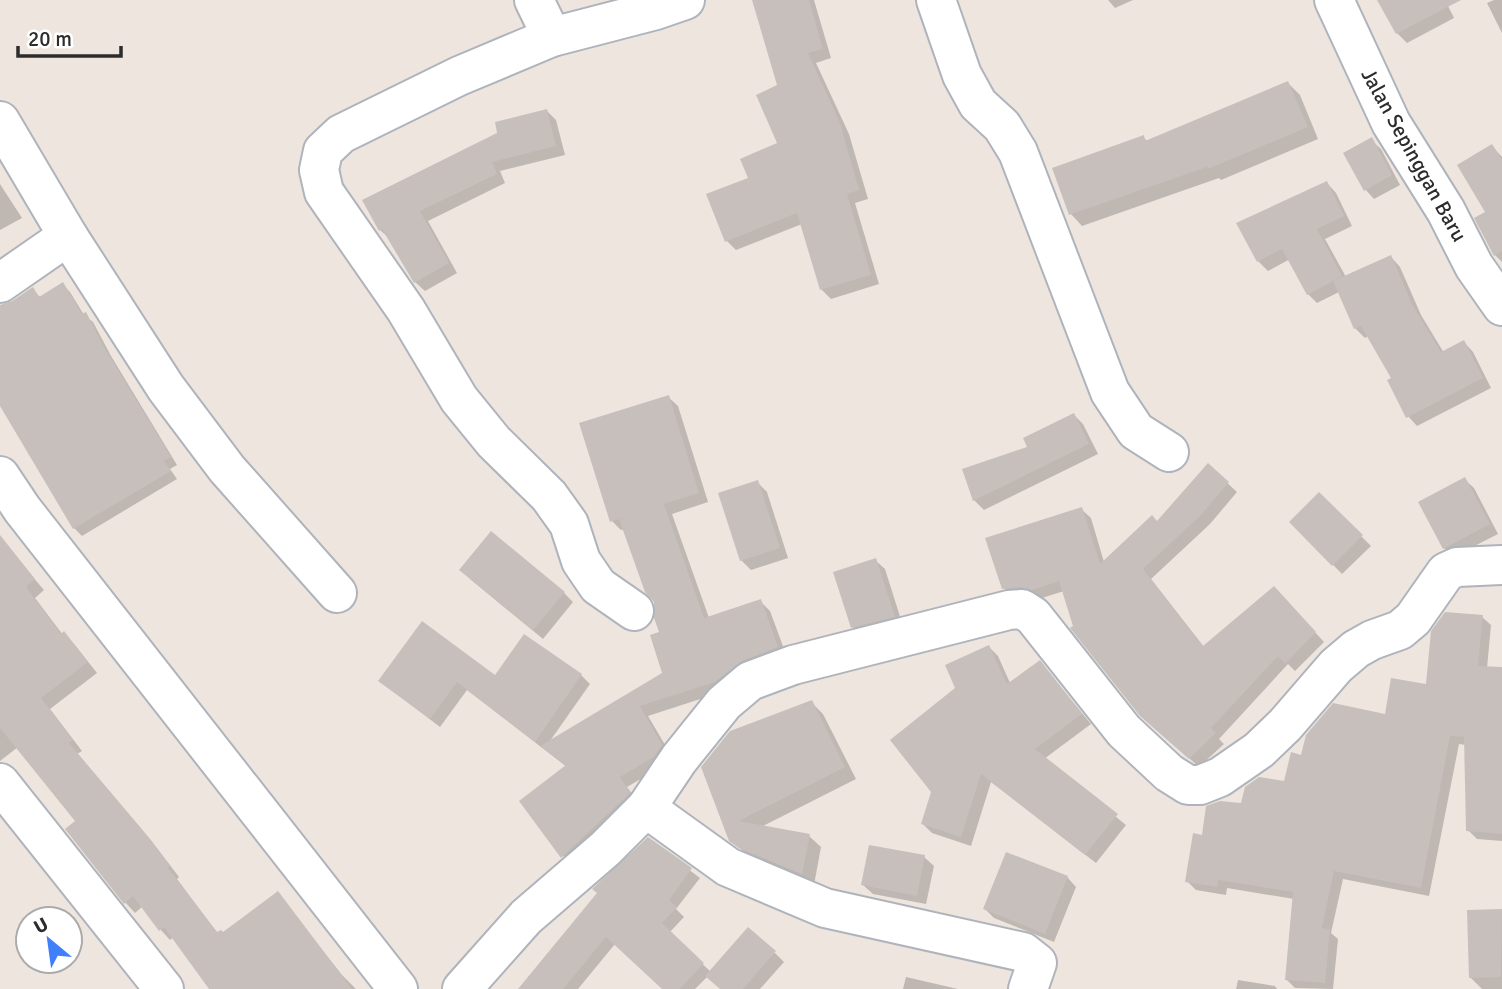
<svg xmlns="http://www.w3.org/2000/svg" width="1502" height="989" viewBox="0 0 1502 989" font-family="Signika,sans-serif">
	<rect width="100%" height="100%" fill="#eee5df"/>
	<g fill="#0003">
		<polygon points="767,0 814,0 831,58 816,63 849,134 868,199 855,203 879,284 831,299 822,290 802,224 736,250 727,241 750,179 779,144 779,86"/>
		<polygon points="1108,0 1133,0 1115,8"/>
		<polygon points="1379,0 1445,0 1454,18 1407,43 1397,33"/>
		<polygon points="1494,0 1502,0 1502,33 1487,3"/>
		<polygon points="1288,83 1300,95 1318,139 1221,180 1219,178 1082,226 1071,214 1055,169 1143,137 1148,142"/>
		<polygon points="547,111 556,120 565,155 500,171 505,183 428,221 457,273 425,291 415,282 390,239 380,230"/>
		<polygon points="1371,140 1381,149 1400,185 1374,199 1365,189"/>
		<polygon points="1492,146 1502,157 1502,262 1495,255"/>
		<polygon points="1327,183 1336,193 1352,226 1325,239 1346,277 1391,257 1400,267 1421,315 1444,353 1464,342 1473,352 1491,388 1417,426 1408,416 1393,378 1368,336 1365,338 1355,328 1339,292 1317,303 1308,294 1290,259 1268,271 1258,261"/>
		<polygon points="0,184 22,218 0,230"/>
		<polygon points="63,285 70,292 84,315 93,322 111,356 177,465 170,469 177,479 82,536 74,528 0,400 0,310 34,291 41,298"/>
		<polygon points="668,397 678,406 708,502 672,514 709,618 760,601 770,611 787,657 725,691 648,716 671,755 663,766 627,787 639,803 571,866 521,801 567,767 467,690 440,727 380,681 581,675 590,684 550,741 665,674 656,602 625,529 621,530 612,521"/>
		<polygon points="1074,415 1083,424 1098,454 984,510 974,500 964,470 1030,448"/>
		<polygon points="1209,466 1237,492 1210,524 1151,579 1204,647 1283,597 1324,642 1295,671 1288,664 1219,739 1224,744 1199,767 1152,725 1075,627 1064,591 1042,598 1031,596 1013,598 1004,588 1081,509 1091,518 1104,562 1157,523"/>
		<polygon points="1464,479 1474,488 1498,534 1453,557 1444,548"/>
		<polygon points="757,482 767,492 788,558 751,570 741,560"/>
		<polygon points="1319,494 1371,546 1342,574 1291,522"/>
		<polygon points="9,549 44,590 35,598 63,635 74,644 97,673 50,709 82,751 77,754 150,839 179,877 177,879 218,934 223,934 277,893 342,975 356,989 211,989 173,937 170,940 160,929 143,906 135,913 125,902 77,821 18,747 0,761 0,556"/>
		<polygon points="875,560 885,569 903,626 862,636 853,627"/>
		<polygon points="470,579 564,593 573,602 543,639"/>
		<polygon points="1482,617 1491,625 1487,668 1502,669 1502,841 1477,839 1468,830 1466,745 1459,744 1429,896 1343,879 1331,933 1338,939 1333,989 1295,988 1286,979 1294,899 1227,888 1226,895 1196,890 1187,881 1203,837 1243,805 1285,783 1303,757 1386,716 1428,686"/>
		<polygon points="989,647 998,656 1010,683 1040,662 1091,724 1044,759 1126,825 1096,863 991,782 971,846 932,833 923,824 933,791 957,689"/>
		<polygon points="811,702 823,714 856,779 761,827 809,836 821,847 814,885 752,859 731,840 731,733"/>
		<polygon points="648,839 700,878 676,909 684,917 669,933 711,972 775,953 784,962 760,989 721,989 708,976 695,989 664,989 615,944 578,989 520,989"/>
		<polygon points="924,857 934,866 926,904 873,894 863,885"/>
		<polygon points="1067,877 1076,887 1054,942 994,918 985,909"/>
		<polygon points="1502,911 1502,989 1482,989 1470,977 1469,912"/>
		<polygon points="906,977 958,989 903,989"/>
		<polygon points="1238,980 1275,986 1277,989 1236,989"/>
	</g>
	<g fill="#c6bfbb">
		<polygon points="752,0 809,0 823,49 808,53 840,123 859,190 847,194 871,275 820,290 797,213 725,242 706,194 748,178 740,159 777,143 756,95 777,85"/>
		<polygon points="1377,0 1461,0 1396,34"/>
		<polygon points="1288,81 1308,127 1208,169 1207,167 1069,215 1052,168 1144,135 1145,141"/>
		<polygon points="547,109 556,146 492,162 497,174 420,211 449,263 414,283 382,229 379,231 362,200 497,133 495,122"/>
		<polygon points="1372,137 1392,175 1364,191 1343,153"/>
		<polygon points="1492,144 1502,160 1502,251 1494,256 1474,218 1485,212 1457,165"/>
		<polygon points="1327,181 1344,216 1317,229 1342,276 1307,295 1282,249 1257,262 1236,223"/>
		<polygon points="1391,255 1412,304 1441,352 1464,340 1483,378 1406,418 1387,380 1391,378 1361,326 1354,329 1333,281"/>
		<polygon points="63,282 82,314 86,312 104,347 171,457 164,461 171,471 73,529 0,406 0,305 12,301 33,287 39,297"/>
		<polygon points="669,395 699,493 664,504 704,618 761,599 778,647 742,661 715,682 640,706 662,745 654,757 620,777 630,792 629,794 561,858 519,801 566,765 540,746 662,673 650,635 659,632 654,618 654,602 645,592 619,519 610,522 579,423"/>
		<polygon points="1074,413 1089,444 973,501 962,469 1027,447 1023,438"/>
		<polygon points="1208,463 1229,482 1201,515 1143,569 1203,646 1274,586 1316,632 1285,664 1278,656 1211,728 1216,733 1189,759 1140,716 1070,628 1073,626 1059,581 1032,590 1020,587 1002,589 985,538 1082,507 1100,564 1152,515 1157,521"/>
		<polygon points="1465,477 1490,524 1443,549 1418,502"/>
		<polygon points="758,480 780,548 740,561 718,493"/>
		<polygon points="1319,492 1363,535 1332,566 1289,522"/>
		<polygon points="491,531 565,592 533,630 459,570"/>
		<polygon points="0,535 35,579 26,587 61,634 64,631 88,662 41,698 73,740 69,743 140,827 170,866 168,868 217,932 221,930 223,932 278,891 352,989 209,989 164,927 159,931 133,896 124,904 65,829 75,821 0,728"/>
		<polygon points="876,558 895,617 851,628 833,572"/>
		<polygon points="1445,612 1483,615 1478,666 1502,667 1502,834 1466,831 1464,737 1450,736 1421,888 1334,871 1322,928 1330,929 1325,983 1285,980 1293,892 1218,880 1217,887 1185,882 1193,833 1202,835 1206,806 1220,801 1241,803 1245,787 1259,777 1284,781 1291,752 1301,755 1306,735 1333,703 1385,714 1391,678 1426,684 1431,631"/>
		<polygon points="422,621 495,675 524,634 582,674 535,742 457,682 430,719 378,681"/>
		<polygon points="989,645 1007,684 1040,660 1082,714 1035,749 1118,814 1085,855 981,774 961,837 921,824 931,792 890,740 955,688 945,665"/>
		<polygon points="812,700 845,767 739,821 810,834 802,874 739,848 729,841 701,767 730,731"/>
		<polygon points="648,837 692,868 669,900 677,907 662,923 704,963 680,989 662,989 606,937 563,989 518,989 597,893 592,889"/>
		<polygon points="869,845 925,855 917,896 861,885"/>
		<polygon points="1006,852 1068,876 1045,934 983,909"/>
		<polygon points="1502,909 1501,977 1469,978 1467,910"/>
		<polygon points="748,927 776,951 743,989 720,989 705,976"/>
	</g>
	<g fill="none" stroke-linecap="round" stroke-linejoin="round">
		<defs>
			<g id="street">
				<polyline points="534,0 552,37"/>
				<polyline points="936,0 962,75 978,104 1002,126 1018,152 1110,392 1136,431 1169,452"/>
				<polyline points="0,121 68,236 166,388 227,469 337,593"/>
				<polyline points="0,283 68,236"/>
				<polyline points="0,476 22,509 398,989"/>
				<polyline points="634,611 598,586 581,561 569,524 549,496 494,442 459,399 406,310 324,192 319,170 323,151 341,134 459,76 552,37 656,10 685,0"/>
				<polyline points="0,783 164,989"/>
				<polyline points="646,808 728,867 825,908 1023,952 1037,963 1028,989"/>
				<polyline points="462,989 526,917 605,849 646,808 679,759 724,703 750,681 793,665 1009,610 1022,609 1033,616 1124,731 1169,773 1188,785 1200,785 1220,777 1259,750 1285,725 1336,666 1356,649 1372,640 1400,630 1413,619 1446,572 1457,567 1502,565"/>
			</g>
			<polyline id="secondary" points="1334,0 1391,123 1446,211 1474,266 1502,306"/>
		</defs>
		<use href="#street" stroke="#afb4bc" stroke-width="42"/>
		<use href="#secondary" stroke="#afb4bc" stroke-width="42"/>
		<use href="#street" stroke="#fff" stroke-width="38"/>
		<use href="#secondary" stroke="#fff" stroke-width="38"/>
	</g>
	<g text-anchor="middle" dominant-baseline="central" stroke-width="7" stroke-linejoin="round" paint-order="stroke">
		<g font-size="21" fill="#2c2c2c" stroke="#fff">
			<text transform="translate(1414 155) rotate(61)">Jalan Sepinggan Baru</text>
		</g>
	</g>
	<g transform="translate(49 940) rotate(331)"><circle r="33" fill="#ffffff" stroke="#ababab" stroke-width="2"/>
	<path d="M0-5L12 26L0 18L-12 26Z" fill="#3f80fa"/>
	<text y="-10" font-size="19" font-weight="bold" text-anchor="middle" fill="#2c2c2c">U</text>
	</g>
	<path d="M18 46v10h103v-10" fill="none" stroke="#2c2c2c" stroke-width="3.5"/>
	<text x="28" y="46" font-size="21" fill="#2c2c2c" stroke="#ffffff" stroke-width="5" paint-order="stroke">20 m</text>
</svg>
